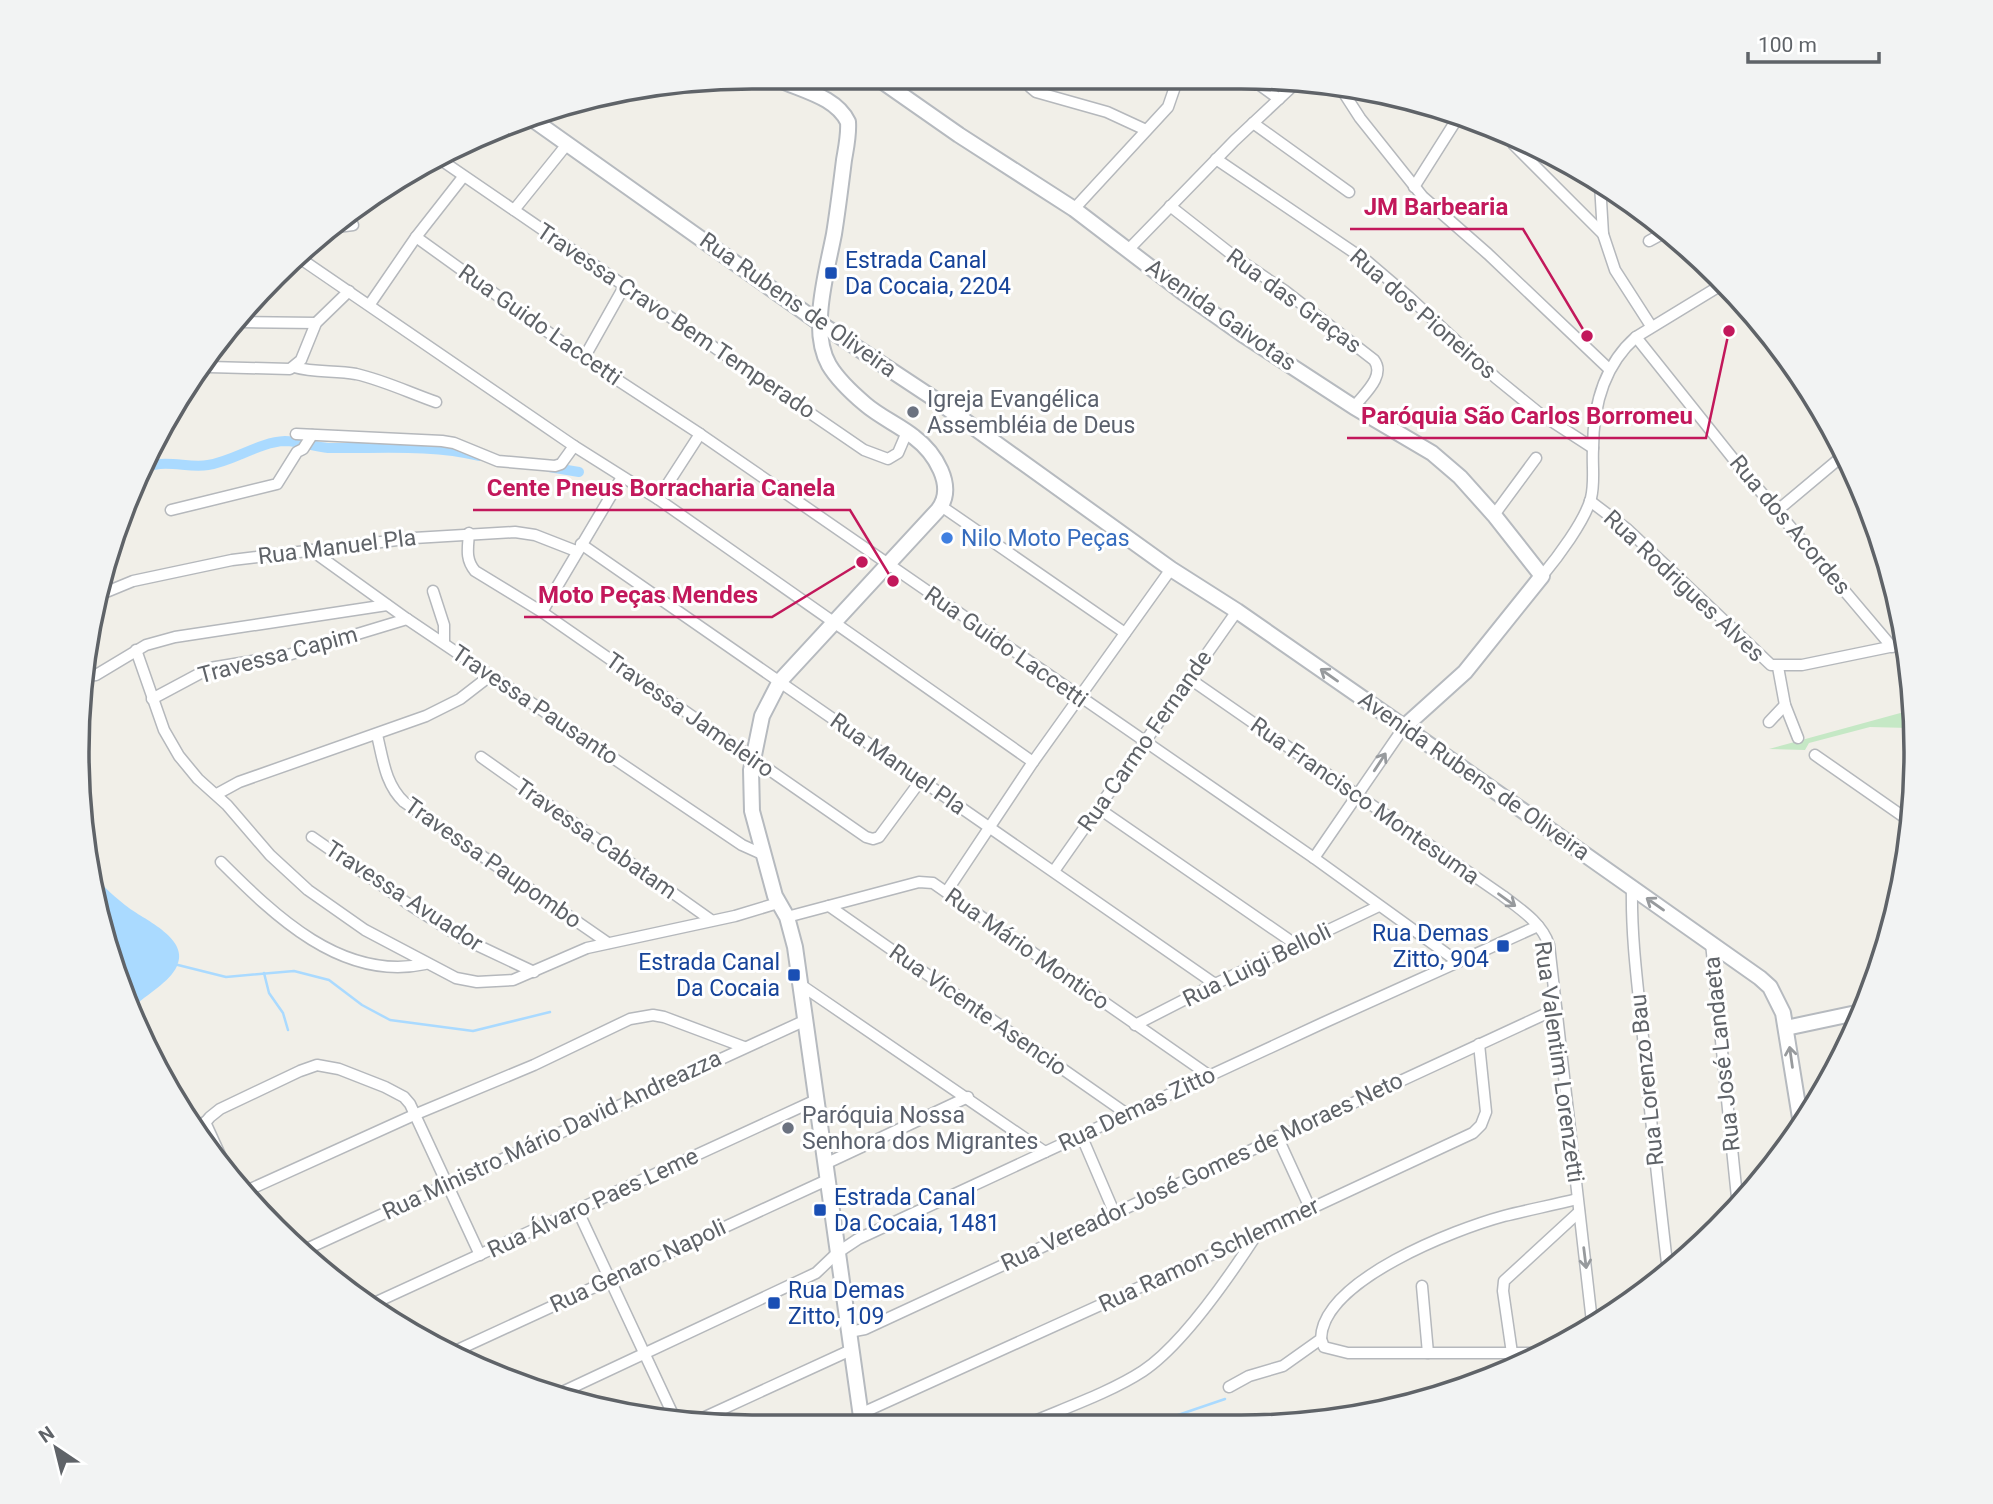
<svg xmlns="http://www.w3.org/2000/svg" width="1993" height="1504" viewBox="0 0 1993 1504" font-family="Roboto,sans-serif">
	<rect width="100%" height="100%" fill="#f1efe8"/>
	<polygon fill="#c5e8c5" points="1915,709 1914,727 1909,728 1870,727 1809,743 1805,750 1769,749"/>
	<path fill="#aadaff" d="M94,874C102,886 117,899 129,908C145,920 190,939 177,966C170,982 146,995 133,1007L113,969Z"/>
	<g fill="none" stroke-linecap="round" stroke-linejoin="round">
		<g stroke="#aadaff" stroke-width="2.5">
			<polyline points="178,965 226,977 294,971 329,980 362,1005 390,1020 473,1031 550,1012"/>
			<polyline points="264,973 269,993 283,1013 288,1030"/>
			<polyline points="1167,1422 1178,1415 1225,1399"/>
		</g>
		<g stroke="#aadaff" stroke-width="10">
			<polyline points="549,467 579,472"/>
			<path d="M140,472C159,456 186,469 208,465C234,461 259,442 285,441C300,441 314,447 328,448C378,449 430,444 479,456"/>
		</g>
		<defs>
			<g id="street">
				<polyline points="1027,78 1030,87 1036,92 1107,112 1146,130"/>
				<polyline points="1250,78 1279,99"/>
				<polyline points="1340,87 1360,118 1423,197 1488,254 1609,369"/>
				<polyline points="1253,123 1349,192"/>
				<polyline points="1513,144 1603,234 1615,270 1651,326"/>
				<polyline points="438,158 864,450 888,459 898,453 907,432"/>
				<polyline points="1216,159 1368,262 1409,297 1496,378 1539,413 1593,448"/>
				<polyline points="1600,184 1603,234"/>
				<polyline points="1414,187 1457,119"/>
				<path d="M1170,206L1235,257L1285,291L1374,360C1386,376 1364,394 1354,407"/>
				<polyline points="1074,209 1168,107 1178,78"/>
				<polyline points="514,210 568,143"/>
				<polyline points="337,227 353,225"/>
				<polyline points="416,237 584,358 700,434 1314,858 1458,962"/>
				<polyline points="1649,241 1662,234"/>
				<polyline points="1129,249 1234,141 1298,81"/>
				<polyline points="298,257 574,446 658,499 1033,762"/>
				<polyline points="370,304 416,237 463,177"/>
				<polyline points="240,322 316,323"/>
				<polyline points="1636,337 1739,466 1892,647"/>
				<polyline points="584,358 625,285"/>
				<polyline points="209,367 290,369 301,360 316,323 349,291"/>
				<path d="M294,367C315,373 335,370 356,374C383,380 410,393 436,402"/>
				<polyline points="296,434 442,441 454,443 498,461 555,466 561,464 574,446"/>
				<polyline points="658,499 700,434"/>
				<polyline points="1590,501 1627,529 1771,665 1802,665 1904,644"/>
				<polyline points="941,506 1125,633"/>
				<polyline points="171,510 277,484 297,452 303,449 312,435"/>
				<polyline points="1778,510 1846,453"/>
				<polyline points="1494,515 1536,458"/>
				<path d="M469,533C468,548 465,559 475,571L542,612L866,837L873,839L879,837L921,780"/>
				<polyline points="581,544 1215,984"/>
				<polyline points="311,550 407,619 742,845 762,854"/>
				<path d="M1542,576C1557,558 1585,521 1591,498C1595,482 1592,466 1593,449C1593,406 1603,366 1636,337L1718,287"/>
				<polyline points="433,591 444,625 444,643"/>
				<polyline points="99,595 133,581 232,560 414,538 515,532 535,535 576,551"/>
				<polyline points="542,612 622,477"/>
				<polyline points="136,650 164,730 179,756 198,779 227,805 270,855 308,890 365,930 456,978 477,982 513,980 587,948 735,916 778,903"/>
				<polyline points="1778,667 1785,705 1798,738"/>
				<polyline points="86,676 96,675 146,645 175,637 387,605"/>
				<path d="M1190,679L1503,896C1520,909 1542,923 1549,945L1592,1322"/>
				<polyline points="152,699 210,668 288,655 407,619"/>
				<polyline points="1769,722 1785,705"/>
				<path d="M377,735C383,759 385,784 404,802L608,943"/>
				<polyline points="1815,755 1911,822"/>
				<polyline points="481,757 711,920"/>
				<polyline points="217,794 239,782 426,716 460,699 491,675"/>
				<polyline points="1098,808 1298,946"/>
				<polyline points="312,837 410,905 462,938 534,972"/>
				<polyline points="1314,858 1404,727"/>
				<path d="M221,862C274,915 342,982 425,964"/>
				<polyline points="1054,871 1237,611"/>
				<path d="M1632,888C1631,938 1638,988 1643,1037C1650,1116 1659,1194 1668,1272"/>
				<polyline points="947,891 1033,762 1171,569"/>
				<polyline points="829,906 1127,1114"/>
				<polyline points="787,917 919,882 933,883 1210,1076"/>
				<polyline points="1711,943 1738,1207"/>
				<polyline points="801,985 1045,1152"/>
				<polyline points="1135,1025 1215,984 1379,906"/>
				<polyline points="205,1122 231,1179"/>
				<polyline points="199,1130 210,1117 220,1109 300,1071 317,1065 339,1069 385,1087 404,1097 410,1104 480,1255"/>
				<polyline points="1081,1135 1114,1212"/>
				<polyline points="1277,1136 1310,1208"/>
				<polyline points="825,1164 968,1097"/>
				<polyline points="244,1192 414,1115 534,1065 630,1019 653,1015 664,1017 744,1047"/>
				<polyline points="577,1209 675,1419"/>
				<polyline points="300,1252 806,1020"/>
				<polyline points="1422,1286 1428,1353"/>
				<polyline points="370,1305 816,1100"/>
				<polyline points="849,1332 865,1329 1556,1009"/>
				<polyline points="1321,1339 1324,1347 1348,1353 1539,1353"/>
				<polyline points="451,1353 827,1180"/>
				<polyline points="1514,1367 1503,1291 1504,1281 1579,1212"/>
				<path d="M1229,1387L1249,1376L1283,1366L1321,1339C1322,1280 1456,1229 1504,1216C1528,1210 1553,1205 1577,1199"/>
				<polyline points="556,1395 816,1273 837,1253 858,1239 1323,1023 1538,926"/>
				<polyline points="860,1414 1213,1254 1473,1133 1481,1125 1486,1112 1479,1044"/>
				<polyline points="692,1423 851,1350"/>
				<path d="M1030,1423C1065,1408 1111,1392 1143,1371C1182,1345 1231,1274 1257,1234"/>
			</g>
			<g id="secondary">
				<path d="M774,77C798,90 835,95 848,122C849,135 846,148 844,160C841,184 838,209 834,234C827,271 809,330 829,365C838,380 852,393 865,404C880,417 899,425 914,437C934,452 957,486 938,510L780,681L762,716L751,770L752,811L775,896L787,917L795,947L862,1424"/>
				<polyline points="876,77 959,135 1074,209 1184,293 1242,334 1354,407 1432,453 1460,477 1494,515 1542,576 1465,672 1404,727"/>
				<polyline points="532,119 821,324 933,398 1171,569 1237,611 1404,727 1760,978 1770,987 1783,1013 1801,1124"/>
				<polyline points="1786,1028 1861,1012"/>
			</g>
		</defs>
		<use href="#street" stroke="#b5b8bc" stroke-width="13"/>
		<use href="#secondary" stroke="#b6babf" stroke-width="18"/>
		<use href="#street" stroke="#fff" stroke-width="10"/>
		<use href="#secondary" stroke="#fff" stroke-width="14"/>
	</g>
	<defs><path id="oneway-shaft" d="M-6 0H5M1.5-3L5.5 0L1.5 3" fill="none" stroke-width="1.6" stroke-linecap="round" stroke-linejoin="round" transform="scale(1.75)"/></defs>
	<g stroke="#979a9d">
		<use href="#oneway-shaft" transform="translate(1329 675) rotate(-145)"/>
		<use href="#oneway-shaft" transform="translate(1380 762) rotate(-57)"/>
		<use href="#oneway-shaft" transform="translate(1507 900) rotate(36)"/>
		<use href="#oneway-shaft" transform="translate(1655 904) rotate(-145)"/>
		<use href="#oneway-shaft" transform="translate(1791 1057) rotate(-98)"/>
		<use href="#oneway-shaft" transform="translate(1585 1258) rotate(83)"/>
	</g>
	<g fill="#1a4fb4" stroke="#fff" stroke-width="2.5">
		<rect x="824" y="266" width="14" height="14" rx="3.5"/>
		<rect x="1496" y="939" width="14" height="14" rx="3.5"/>
		<rect x="787" y="968" width="14" height="14" rx="3.5"/>
		<rect x="813" y="1203" width="14" height="14" rx="3.5"/>
		<rect x="767" y="1296" width="14" height="14" rx="3.5"/>
	</g>
	<g fill="#6b7280" stroke="#fff" stroke-width="2.5">
		<circle cx="913" cy="412" r="7"/>
		<circle cx="788" cy="1128" r="7"/>
	</g>
	<circle fill="#3f7fe0" stroke="#fff" stroke-width="2.5" cx="947" cy="538" r="7"/>
	<g text-anchor="middle" dominant-baseline="central" stroke-width="6" stroke-linejoin="round" paint-order="stroke">
		<g font-size="23" fill="#164399" stroke="#fff" text-anchor="start">
			<text x="845" y="260">Estrada Canal<tspan x="845" dy="26">Da Cocaia, 2204</tspan></text>
			<text x="1489" y="933" text-anchor="end">Rua Demas<tspan x="1489" dy="26">Zitto, 904</tspan></text>
			<text x="780" y="962" text-anchor="end">Estrada Canal<tspan x="780" dy="26">Da Cocaia</tspan></text>
			<text x="834" y="1197">Estrada Canal<tspan x="834" dy="26">Da Cocaia, 1481</tspan></text>
			<text x="788" y="1290">Rua Demas<tspan x="788" dy="26">Zitto, 109</tspan></text>
		</g>
		<g font-size="23" fill="#5f6368" stroke="#fff">
			<text transform="translate(1294 301) rotate(36)">Rua das Graças</text>
			<text transform="translate(798 305) rotate(35)">Rua Rubens de Oliveira</text>
			<text transform="translate(1423 314) rotate(41)">Rua dos Pioneiros</text>
			<text transform="translate(1221 315) rotate(35)">Avenida Gaivotas</text>
			<text transform="translate(676 321) rotate(34)">Travessa Cravo Bem Temperado</text>
			<text transform="translate(540 325) rotate(35)">Rua Guido Laccetti</text>
			<text transform="translate(1790 525) rotate(50)">Rua dos Acordes</text>
			<text transform="translate(337 547) rotate(-7)">Rua Manuel Pla</text>
			<text transform="translate(1684 586) rotate(43)">Rua Rodrigues Alves</text>
			<text transform="translate(1006 647) rotate(35)">Rua Guido Laccetti</text>
			<text transform="translate(278 655) rotate(-15)">Travessa Capim</text>
			<text transform="translate(535 705) rotate(34)">Travessa Pausanto</text>
			<text transform="translate(690 715) rotate(35)">Travessa Jameleiro</text>
			<text transform="translate(1145 741) rotate(-55)">Rua Carmo Fernande</text>
			<text transform="translate(898 764) rotate(35)">Rua Manuel Pla</text>
			<text transform="translate(1474 776) rotate(35)">Avenida Rubens de Oliveira</text>
			<text transform="translate(1365 801) rotate(35)">Rua Francisco Montesuma</text>
			<text transform="translate(596 839) rotate(35)">Travessa Cabatam</text>
			<text transform="translate(493 863) rotate(35)">Travessa Paupombo</text>
			<text transform="translate(404 896) rotate(33)">Travessa Avuador</text>
			<text transform="translate(1027 949) rotate(35)">Rua Mário Montico</text>
			<text transform="translate(1257 965) rotate(-26)">Rua Luigi Belloli</text>
			<text transform="translate(978 1010) rotate(35)">Rua Vicente Asencio</text>
			<text transform="translate(1722 1054) rotate(-96)">Rua José Landaeta</text>
			<text transform="translate(1559 1062) rotate(82)">Rua Valentim Lorenzetti</text>
			<text transform="translate(1647 1080) rotate(-96)">Rua Lorenzo Bau</text>
			<text transform="translate(1137 1109) rotate(-25)">Rua Demas Zitto</text>
			<text transform="translate(552 1135) rotate(-25)">Rua Ministro Mário David Andreazza</text>
			<text transform="translate(1202 1172) rotate(-25)">Rua Vereador José Gomes de Moraes Neto</text>
			<text transform="translate(593 1203) rotate(-25)">Rua Álvaro Paes Leme</text>
			<text transform="translate(1209 1255) rotate(-25)">Rua Ramon Schlemmer</text>
			<text transform="translate(638 1266) rotate(-25)">Rua Genaro Napoli</text>
		</g>
		<g font-size="23" fill="#5b616d" stroke="#fff" text-anchor="start">
			<text x="927" y="399">Igreja Evangélica<tspan x="927" dy="26">Assembléia de Deus</tspan></text>
			<text x="802" y="1115">Paróquia Nossa<tspan x="802" dy="26">Senhora dos Migrantes</tspan></text>
		</g>
		<g font-size="23" fill="#366cbe" stroke="#fff" text-anchor="start">
			<text x="961" y="538">Nilo Moto Peças</text>
		</g>
	</g>
	<path d="M0 0H1993V1504H0ZM752 89H1241A663 663 0 0 1 1904 752V752A663 663 0 0 1 1241 1415H752A663 663 0 0 1 89 752V752A663 663 0 0 1 752 89Z" fill="#f2f3f3" fill-rule="evenodd"/>
	<path fill="none" stroke="#5f6368" stroke-width="3.5" d="M752 89H1241A663 663 0 0 1 1904 752V752A663 663 0 0 1 1241 1415H752A663 663 0 0 1 89 752V752A663 663 0 0 1 752 89Z"/>
	<path fill="none" stroke="#c2185b" stroke-width="2.5" d="M1587 336L1523 229H1350M1729 331L1706 438H1347M893 581L850 510H473M862 562L772 617H524"/>
	<g fill="#c2185b" stroke="#fff" stroke-width="2.5">
		<circle cx="1587" cy="336" r="7"/>
		<circle cx="1729" cy="331" r="7"/>
		<circle cx="893" cy="581" r="7"/>
		<circle cx="862" cy="562" r="7"/>
	</g>
	<g font-size="24" text-anchor="middle" font-weight="bold" fill="#c2185b" stroke="#fff" stroke-width="6" stroke-linejoin="round" paint-order="stroke">
		<text x="1436" y="215">JM Barbearia</text>
		<text x="1527" y="424">Paróquia São Carlos Borromeu</text>
		<text x="661" y="496">Cente Pneus Borracharia Canela</text>
		<text x="648" y="603">Moto Peças Mendes</text>
	</g>
	<g transform="translate(56 1448) rotate(325)" stroke="#ffffff" stroke-width="5" paint-order="stroke">
	<path d="M0-5L12 26L0 18L-12 26Z" fill="#5f6368"/>
	<text y="-10" font-size="19" font-weight="bold" text-anchor="middle" fill="#5f6368">N</text>
	</g>
	<path d="M1748 52v10h131v-10" fill="none" stroke="#5f6368" stroke-width="3.5"/>
	<text x="1758" y="52" font-size="21" fill="#5f6368" stroke="#ffffff" stroke-width="5" paint-order="stroke">100 m</text>
</svg>
